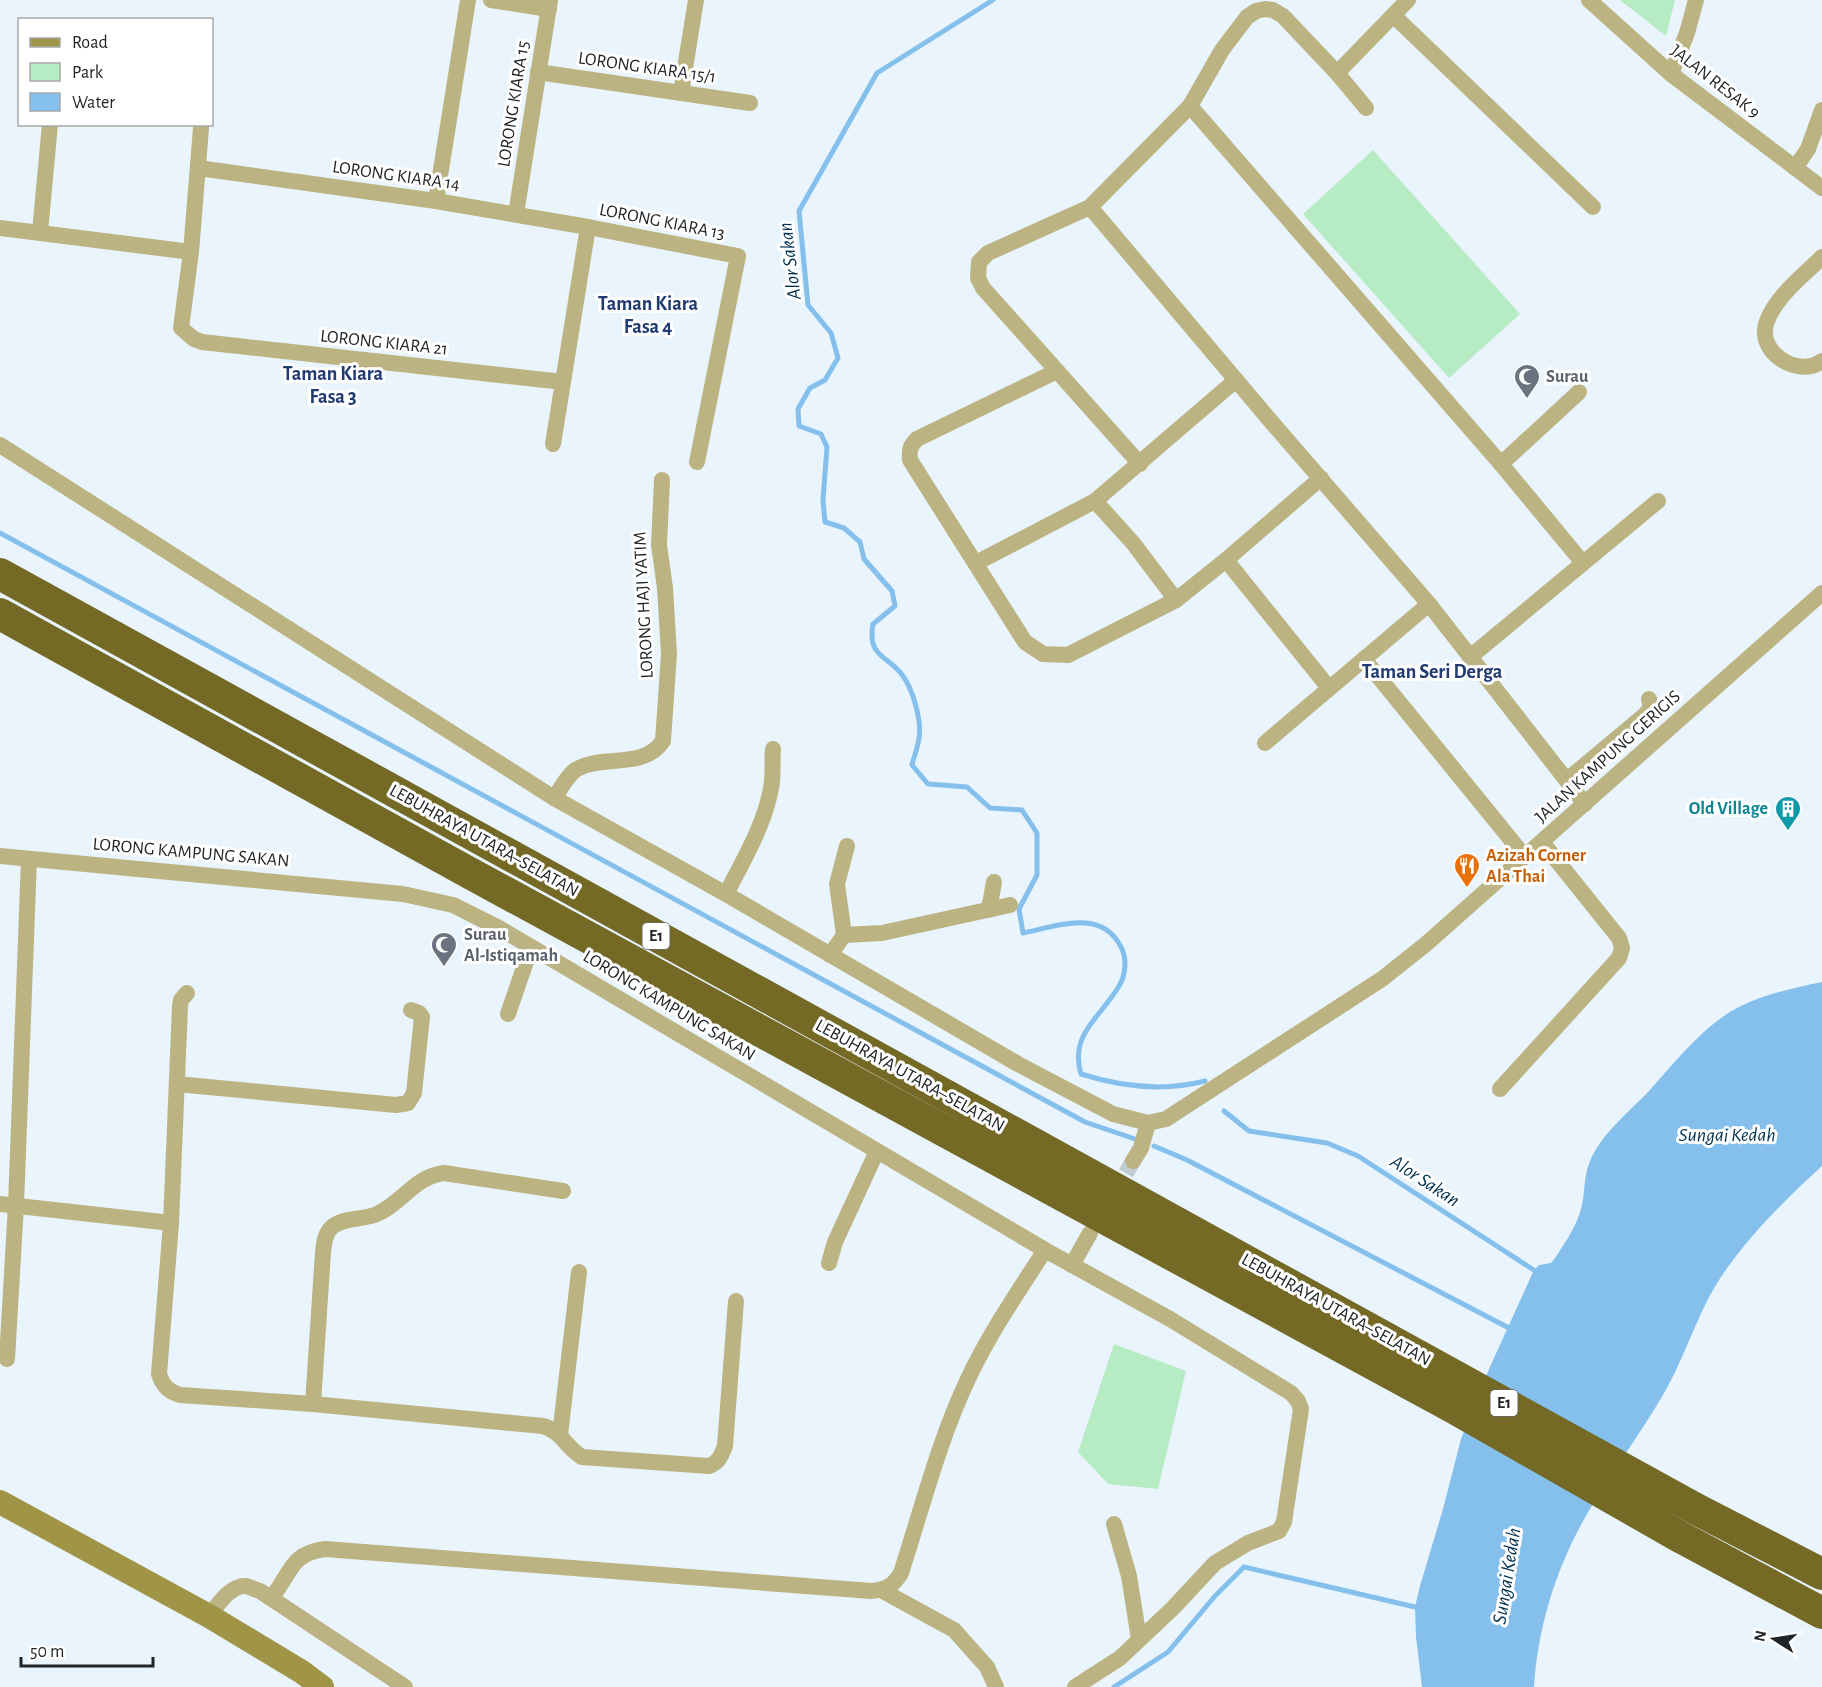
<svg xmlns="http://www.w3.org/2000/svg" width="1822" height="1687" viewBox="0 0 1822 1687" font-family="'Alegreya Sans',sans-serif">
	<rect width="100%" height="100%" fill="#e9f4fd"/>
	<g fill="#b7ebc4">
		<polygon points="1620,0 1675,0 1666,36"/>
		<polygon points="1373,150 1520,314 1449,378 1303,214"/>
		<polygon points="1114,1344 1186,1371 1158,1489 1108,1484 1078,1452"/>
	</g>
	<path fill="#85c0ed" d="M1822,982V1166C1786,1199 1748,1236 1721,1277C1697,1313 1685,1358 1663,1395C1639,1436 1610,1474 1587,1514C1556,1568 1538,1626 1534,1687H1422L1416,1637L1415,1607L1420,1586L1443,1509L1461,1439L1489,1369L1534,1270L1539,1265L1551,1263L1555,1258C1565,1243 1578,1224 1582,1205C1585,1190 1584,1175 1590,1161C1602,1133 1629,1112 1649,1091C1674,1063 1705,1024 1739,1007C1765,994 1794,988 1822,982Z"/>
	<g fill="none" stroke-linecap="round" stroke-linejoin="round">
		<g stroke="#85c0ed" stroke-width="5">
			<path d="M993,0L877,73L799,211L808,305L831,333L838,358L825,380L810,388L798,409L799,426L821,434L827,447L823,500L825,522L844,528L860,542L864,559L892,591L895,606L873,624C867,659 889,655 903,676C913,690 922,721 919,738C918,747 914,756 912,765L928,784L967,787L990,808L1022,810L1037,833V875L1019,909L1023,933C1057,926 1102,908 1121,947C1127,958 1126,975 1119,986C1101,1017 1069,1034 1081,1074C1122,1087 1163,1092 1205,1081"/>
			<polyline points="0,533 1085,1122 1135,1139"/>
			<polyline points="1224,1111 1249,1131 1327,1143 1358,1156 1540,1274"/>
			<polyline points="1154,1146 1187,1160 1509,1328 1514,1333"/>
			<polyline points="1114,1687 1168,1652 1215,1596 1244,1567 1415,1607"/>
		</g>
		<polyline stroke="#c1cbd2" stroke-width="16" stroke-dasharray="16 8" stroke-linecap="butt" points="1114,1194 1133,1161"/>
		<g stroke="#bbb482" stroke-width="16">
			<polyline points="491,0 549,9"/>
			<polyline points="1589,0 1671,74 1822,188"/>
			<polyline points="1393,15 1593,207"/>
			<polyline points="538,72 750,103"/>
			<polyline points="1337,73 1408,0"/>
			<polyline points="1671,74 1687,33 1696,0"/>
			<polyline points="681,93 696,0"/>
			<polyline points="1190,106 1501,464 1583,563"/>
			<polyline points="201,128 191,252 181,328 194,339 202,342 563,382"/>
			<polyline points="198,168 436,201 588,227"/>
			<polyline points="1795,168 1808,149 1822,110"/>
			<polyline points="436,201 468,0"/>
			<polyline points="1090,207 1274,425 1429,604 1585,804"/>
			<polyline points="516,214 550,0"/>
			<polyline points="0,228 191,252"/>
			<polyline points="40,232 50,124"/>
			<path d="M1822,257C1803,276 1777,295 1767,321C1755,351 1797,379 1822,361"/>
			<path d="M1057,371L917,439C910,446 909,450 910,460L1025,642L1043,654L1068,655L1176,600L1226,560L1321,478"/>
			<polyline points="553,444 588,227 738,256 697,462"/>
			<polyline points="0,445 554,798 726,894 1018,1064 1113,1114 1148,1123 1166,1119 1382,979 1426,944 1822,593"/>
			<polyline points="1140,464 983,288 978,278 979,262 988,253 1090,207 1190,106 1222,50 1247,17 1256,11 1265,9 1273,10 1283,16 1337,73 1366,108"/>
			<polyline points="1501,464 1579,392"/>
			<polyline points="1095,501 1133,543 1176,600"/>
			<polyline points="1226,560 1329,688"/>
			<polyline points="976,563 1095,501 1236,380"/>
			<polyline points="1470,657 1658,501"/>
			<polyline points="1364,659 1525,857"/>
			<polyline points="1265,743 1429,604"/>
			<polyline points="1567,780 1645,715 1651,707 1649,699"/>
			<path d="M554,798C560,790 568,774 577,769C604,754 643,770 663,741L669,654L665,588L659,545L662,480"/>
			<polyline points="0,856 403,894 453,905 499,928 1045,1250 1170,1319 1291,1393 1298,1401 1301,1409 1284,1522 1279,1531 1248,1543 1215,1563 1173,1608 1120,1658 1075,1687"/>
			<path d="M726,894C744,859 767,821 772,782C773,771 772,760 773,749"/>
			<polyline points="989,910 994,882"/>
			<polyline points="844,935 837,884 847,846"/>
			<polyline points="830,955 844,935 882,933 1010,905"/>
			<path d="M187,993L181,1000L180,1006L171,1223L159,1374C163,1386 168,1391 180,1395L313,1404L543,1426C563,1432 565,1447 582,1457L709,1466C719,1462 721,1456 725,1446L736,1301"/>
			<polyline points="508,1014 531,947"/>
			<polyline points="177,1084 396,1105 408,1103 414,1093 422,1017 419,1013 411,1010"/>
			<polyline points="1500,1089 1619,958 1622,948 1619,938 1542,842"/>
			<polyline points="1133,1161 1141,1148 1148,1123"/>
			<polyline points="0,1204 171,1223"/>
			<polyline points="829,1263 835,1242 877,1151"/>
			<polyline points="1072,1265 1090,1233"/>
			<polyline points="7,1359 16,1205 29,859"/>
			<path d="M313,1404L323,1252C324,1243 325,1233 332,1227C344,1217 363,1220 377,1214C403,1203 413,1177 444,1173L563,1191"/>
			<polyline points="560,1435 579,1272"/>
			<polyline points="1114,1524 1129,1576 1139,1639"/>
			<polyline points="881,1590 954,1630 987,1667 996,1687"/>
			<path d="M271,1598C292,1573 289,1554 325,1549L871,1591C886,1590 894,1585 901,1573C922,1508 939,1440 968,1379C989,1334 1018,1292 1045,1250"/>
			<path d="M209,1616C218,1605 230,1585 246,1586C250,1587 256,1590 260,1591L405,1687"/>
		</g>
		<polyline stroke="#a09446" stroke-width="24" points="0,1502 209,1616 302,1672 322,1687"/>
		<g stroke="#746a26" stroke-width="32">
			<polyline points="0,574 1696,1509 1822,1574"/>
			<polyline points="0,614 466,871 1454,1408 1682,1538 1822,1613"/>
		</g>
	</g>
	<defs>
		<symbol id="mosque-pin" viewBox="-11 -11 22 30"><path d="M0 17L-7.5 6A9.5 9.5 0 1 1 7.5 6Z" fill="#6b7280" stroke="#fff"/><path d="M3.5-4.9A6 6 0 1 0 3.5 4.9A5 5 0 1 1 3.5-4.9Z" fill="#fff"/></symbol>
		<symbol id="building-pin" viewBox="-11 -11 22 30"><path d="M0 17L-7.5 6A9.5 9.5 0 1 1 7.5 6Z" fill="#0f9aa8" stroke="#fff"/><path d="M-4-6H4V6H1V3H-1V6H-4ZM-2.5-4.3h1.7v1.8h-1.7ZM.8-4.3h1.7v1.8H.8ZM-2.5-1h1.7V.8h-1.7ZM.8-1h1.7V.8H.8Z" fill="#fff"/></symbol>
		<symbol id="restaurant-pin" viewBox="-11 -11 22 30"><path d="M0 17L-7.5 6A9.5 9.5 0 1 1 7.5 6Z" fill="#e8710a" stroke="#fff"/><path d="M-5-6h1v4h1v-4h1v4h1v-4h1v5L-1.5 .5V6h-2V.5L-5-1ZM5-6V6H3V1.5H1.5Q1.5-4 5-6Z" fill="#fff"/></symbol>
	</defs>
	<g fill-rule="evenodd">
		<use href="#mosque-pin" x="1512" y="362" width="30" height="40"/>
		<use href="#building-pin" x="1773" y="794" width="30" height="40"/>
		<use href="#restaurant-pin" x="1452" y="851" width="30" height="40"/>
		<use href="#mosque-pin" x="429" y="930" width="30" height="40"/>
	</g>
	<g text-anchor="middle" dominant-baseline="central" stroke-width="6" stroke-linejoin="round" paint-order="stroke">
		<g fill="#fff" stroke="#646668" stroke-width="1.5">
			<rect x="642.5" y="923" width="27" height="26" rx="4.5"/>
			<rect x="1490.5" y="1390" width="27" height="26" rx="4.5"/>
		</g>
		<g font-size="16" font-weight="bold" fill="#212528">
			<text x="656" y="936">E1</text>
			<text x="1504" y="1403">E1</text>
		</g>
		<g font-size="18" fill="#212528" stroke="#fff">
			<text transform="translate(647 68) rotate(8)">LORONG KIARA 15/1</text>
			<text transform="translate(1715 82) rotate(38)">JALAN RESAK 9</text>
			<text transform="translate(514 104) rotate(-81)">LORONG KIARA 15</text>
			<text transform="translate(396 176) rotate(8)">LORONG KIARA 14</text>
			<text transform="translate(662 222) rotate(11)">LORONG KIARA 13</text>
			<text transform="translate(384 343) rotate(6)">LORONG KIARA 21</text>
			<text transform="translate(644 605) rotate(-93)">LORONG HAJI YATIM</text>
			<text transform="translate(1608 757) rotate(-42)">JALAN KAMPUNG GERIGIS</text>
			<text transform="translate(484 841) rotate(29)">LEBUHRAYA UTARA–SELATAN</text>
			<text transform="translate(191 853) rotate(5)">LORONG KAMPUNG SAKAN</text>
			<text transform="translate(669 1006) rotate(31)">LORONG KAMPUNG SAKAN</text>
			<text transform="translate(910 1076) rotate(29)">LEBUHRAYA UTARA–SELATAN</text>
			<text transform="translate(1336 1310) rotate(29)">LEBUHRAYA UTARA–SELATAN</text>
		</g>
		<g font-size="18" font-weight="bold" fill="#5b616d" stroke="#fff" text-anchor="start">
			<text x="1546" y="377">Surau</text>
			<text x="464" y="935">Surau<tspan x="464" dy="21">Al-Istiqamah</tspan></text>
		</g>
		<g font-size="18" font-weight="bold" fill="#0d838f" stroke="#fff" text-anchor="end">
			<text x="1768" y="809">Old Village</text>
		</g>
		<g font-size="18" font-weight="bold" fill="#c56008" stroke="#fff" text-anchor="start">
			<text x="1486" y="856">Azizah Corner<tspan x="1486" dy="21">Ala Thai</tspan></text>
		</g>
		<g font-size="20" font-style="italic" fill="#00304d" stroke="#fff">
			<text transform="translate(790 261) rotate(-97)">Alor Sakan</text>
			<text x="1727" y="1135">Sungai Kedah</text>
			<text transform="translate(1425 1181) rotate(33)">Alor Sakan</text>
			<text transform="translate(1507 1576) rotate(-81)">Sungai Kedah</text>
		</g>
		<g font-size="20" font-weight="bold" fill="#223b72" stroke="#fff">
			<text x="648" y="304">Taman Kiara<tspan x="648" dy="23">Fasa 4</tspan></text>
			<text x="333" y="374">Taman Kiara<tspan x="333" dy="23">Fasa 3</tspan></text>
			<text x="1432" y="672">Taman Seri Derga</text>
		</g>
	</g>
	<rect x="18" y="18" width="195" height="108" fill="#ffffff" stroke="#a6a8a9" stroke-width="1.5"/>
	<rect x="30" y="38" width="30" height="9" fill="#a09446" stroke="#a6a8a9" stroke-width="1.5"/>
	<text x="72" y="48" font-size="18" fill="#212528">Road</text>
	<rect x="30" y="63" width="30" height="18" fill="#b7ebc4" stroke="#a6a8a9" stroke-width="1.5"/>
	<text x="72" y="78" font-size="18" fill="#212528">Park</text>
	<rect x="30" y="93" width="30" height="18" fill="#85c0ed" stroke="#a6a8a9" stroke-width="1.5"/>
	<text x="72" y="108" font-size="18" fill="#212528">Water</text>
	<g transform="translate(1774 1639) rotate(282)" stroke="#ffffff" stroke-width="4.5" paint-order="stroke">
	<path d="M0-4.5L10 22L0 15L-10 22Z" fill="#212528"/>
	<text y="-9" font-size="16" font-weight="bold" text-anchor="middle" fill="#212528">N</text>
	</g>
	<path d="M21 1657v9h132v-9" fill="none" stroke="#212528" stroke-width="3"/>
	<text x="30" y="1657" font-size="18" fill="#212528" stroke="#ffffff" stroke-width="4.5" paint-order="stroke">50 m</text>
</svg>
